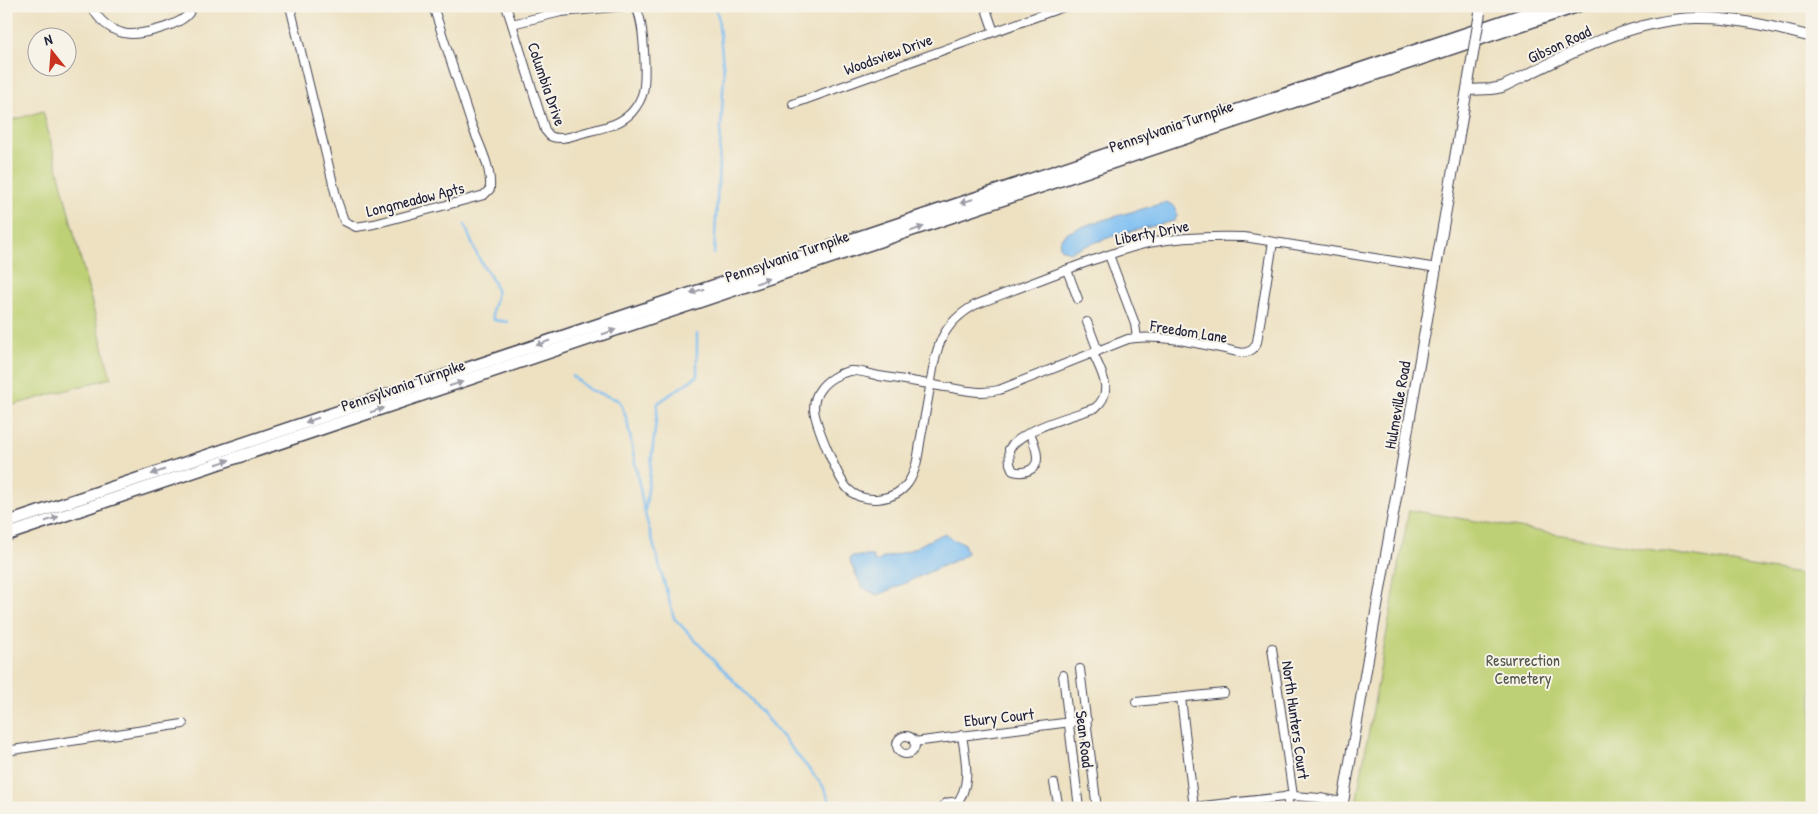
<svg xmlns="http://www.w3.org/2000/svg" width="1818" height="814" viewBox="0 0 1818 814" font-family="'Patrick Hand',sans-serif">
	<rect width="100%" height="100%" fill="#f7f3e8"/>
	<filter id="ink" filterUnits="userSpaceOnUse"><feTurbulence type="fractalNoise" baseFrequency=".02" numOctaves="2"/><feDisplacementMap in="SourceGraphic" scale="10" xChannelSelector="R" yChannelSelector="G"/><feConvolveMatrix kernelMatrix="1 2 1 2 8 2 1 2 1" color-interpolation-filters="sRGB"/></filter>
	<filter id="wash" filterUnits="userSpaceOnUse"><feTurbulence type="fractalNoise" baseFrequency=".0096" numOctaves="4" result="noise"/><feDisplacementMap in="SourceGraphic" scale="20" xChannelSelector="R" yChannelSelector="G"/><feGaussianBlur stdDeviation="1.12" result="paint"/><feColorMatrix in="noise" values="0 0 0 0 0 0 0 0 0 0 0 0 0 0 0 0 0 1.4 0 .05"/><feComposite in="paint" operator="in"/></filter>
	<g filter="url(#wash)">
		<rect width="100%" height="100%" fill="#ede1c2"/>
		<g fill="#bed074" stroke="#707958">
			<polygon points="43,111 111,378 6,407 6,122"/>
			<polygon points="1409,510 1812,576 1812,808 1355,808"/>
		</g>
		<g fill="#7cbef2" stroke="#4f7096">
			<path d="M1167,202L1176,208L1177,216L1174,221L1116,235L1069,252L1060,248C1059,244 1060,241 1062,237C1072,226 1148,208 1167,202Z"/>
			<polygon points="945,534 954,540 964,543 967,553 962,557 883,593 877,595 862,587 851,564 850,558 852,556 873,556 874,561 877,562 883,558 908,551 940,535"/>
		</g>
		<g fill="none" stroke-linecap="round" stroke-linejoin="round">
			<g stroke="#7cbef2" stroke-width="2.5">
				<path d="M465,225C470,238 474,250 481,262C486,271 494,279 496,290C499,300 488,310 494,320L508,322"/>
				<polyline points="714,254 724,74 718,16 715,6"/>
				<polyline points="697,334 697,376 658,403 645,514 674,618 748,696 823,786 833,808"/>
				<polyline points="572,376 590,390 618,400 621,404 627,420 644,510"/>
			</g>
		</g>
	</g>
	<g filter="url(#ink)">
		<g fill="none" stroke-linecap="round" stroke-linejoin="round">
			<defs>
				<g id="minor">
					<path d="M91,6C98,19 108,29 123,33C137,37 180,26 189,13C190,11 191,9 192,6"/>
					<path d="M290,6L337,200L344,221L356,227L374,224L477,197L484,195L490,189C492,167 478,143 471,123C458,84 446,45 433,6"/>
					<polyline points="506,6 512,24"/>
					<path d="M626,6L561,12L512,24L545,130L550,136C560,141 572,136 583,133C600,128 619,126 632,112C637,106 641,100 643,92C646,79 645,14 634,6"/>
					<polyline points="985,6 994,32"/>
					<polyline points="793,104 1066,6"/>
					<path d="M1273,242L1257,342C1254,350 1251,351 1243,353C1207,346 1164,333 1128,339L999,390C978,395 960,389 939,386C919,382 899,379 879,376C870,374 859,370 850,371C839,373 827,380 821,388C816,394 814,401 814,409C815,423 838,479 848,489C864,505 895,501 908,483C916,471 918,457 920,443C923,425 927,406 930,387C936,350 939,325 975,305C1014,290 1054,274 1093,260C1112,254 1129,247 1148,243C1180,237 1211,236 1244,237L1437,268"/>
					<polyline points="1109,255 1135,324 1137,338"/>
					<polyline points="1067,270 1078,299"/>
					<polyline points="1087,322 1098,351"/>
					<path d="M1030,433C1033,440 1037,449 1037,457C1038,471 1023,474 1013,471L1010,464L1009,449C1025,427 1070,417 1095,408C1115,392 1101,372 1093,353"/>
					<polyline points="1272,648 1293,796"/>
					<polyline points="1080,669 1096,801"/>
					<polyline points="1063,675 1079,808"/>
					<polyline points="1181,698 1194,808"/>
					<polyline points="1136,702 1224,693"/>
					<circle cx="906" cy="745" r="9"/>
					<polyline points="914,742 1087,720"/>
					<polyline points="6,751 183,724"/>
					<polyline points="1054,783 1059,808"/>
					<polyline points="1287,796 1289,808"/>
					<path d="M955,805C973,786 965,758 962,735"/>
					<path d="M942,808C944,803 947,802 952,802L957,808"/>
					<polyline points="1184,808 1293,796 1320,798 1343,802"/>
				</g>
				<g id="major">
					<path d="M1467,90L1492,89L1502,87C1563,58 1627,20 1695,18C1735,17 1774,27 1812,37"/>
					<polyline points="1342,808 1471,66"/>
				</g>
				<g id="highway">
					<polyline points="6,523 1548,6"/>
					<polyline points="6,535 1578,6"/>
				</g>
			</defs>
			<use href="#minor" stroke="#403f4f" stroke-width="10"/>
			<use href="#major" stroke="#403f4f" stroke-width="12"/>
			<use href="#highway" stroke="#403f4f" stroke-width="14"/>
			<use href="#minor" stroke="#fff" stroke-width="8"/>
			<use href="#major" stroke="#fff" stroke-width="10"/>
			<use href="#highway" stroke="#fff" stroke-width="11"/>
			<defs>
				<polyline id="major-bridge" points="1471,66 1480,13"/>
			</defs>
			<use href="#major-bridge" stroke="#403f4f" stroke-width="12" stroke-linecap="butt"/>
			<use href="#major-bridge" stroke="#fff" stroke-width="10"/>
		</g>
		<defs><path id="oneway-solid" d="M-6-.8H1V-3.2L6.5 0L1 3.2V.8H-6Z" transform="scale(1.25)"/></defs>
		<g fill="#9c9ca7">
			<use href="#oneway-solid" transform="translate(967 201) rotate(162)"/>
			<use href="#oneway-solid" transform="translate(917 229) rotate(-19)"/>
			<use href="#oneway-solid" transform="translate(763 281) rotate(-19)"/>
			<use href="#oneway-solid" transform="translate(697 291) rotate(162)"/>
			<use href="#oneway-solid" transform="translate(609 332) rotate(-19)"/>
			<use href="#oneway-solid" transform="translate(543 343) rotate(161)"/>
			<use href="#oneway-solid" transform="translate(456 384) rotate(-18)"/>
			<use href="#oneway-solid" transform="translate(377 410) rotate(-19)"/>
			<use href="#oneway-solid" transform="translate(312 420) rotate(161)"/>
			<use href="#oneway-solid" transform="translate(223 462) rotate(-19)"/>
			<use href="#oneway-solid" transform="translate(158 472) rotate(161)"/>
			<use href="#oneway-solid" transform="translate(52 519) rotate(-19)"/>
		</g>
	</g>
	<g text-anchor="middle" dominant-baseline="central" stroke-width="4" stroke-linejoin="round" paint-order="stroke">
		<g font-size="16" fill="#22223b" stroke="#f7f3e8">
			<text transform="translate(1559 44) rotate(-25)">Gibson Road</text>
			<text transform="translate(888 54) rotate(-20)">Woodsview Drive</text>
			<text transform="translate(547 84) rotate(71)">Columbia Drive</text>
			<text transform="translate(1171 126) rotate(-19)">Pennsylvania Turnpike</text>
			<text transform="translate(415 199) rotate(-14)">Longmeadow Apts</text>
			<text transform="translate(1152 232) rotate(-11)">Liberty Drive</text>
			<text transform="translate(787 256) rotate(-19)">Pennsylvania Turnpike</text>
			<text transform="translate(1189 331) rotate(9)">Freedom Lane</text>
			<text transform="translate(403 385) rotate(-19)">Pennsylvania Turnpike</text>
			<text transform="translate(1397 405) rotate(-80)">Hulmeville Road</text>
			<text transform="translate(999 717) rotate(-6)">Ebury Court</text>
			<text transform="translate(1296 720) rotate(82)">North Hunters Court</text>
			<text transform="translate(1085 739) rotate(83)">Sean Road</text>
		</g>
		<g font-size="16" fill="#51564c" stroke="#f7f3e8">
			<text x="1523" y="660">Resurrection<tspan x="1523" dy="18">Cemetery</tspan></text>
		</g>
	</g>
	<rect width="1818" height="814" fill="none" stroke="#f7f3e8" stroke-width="25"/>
	<g transform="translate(52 52) rotate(343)"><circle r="24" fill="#f7f3e8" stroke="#a29fa3"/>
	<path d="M0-4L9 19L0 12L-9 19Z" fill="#c8321e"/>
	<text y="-8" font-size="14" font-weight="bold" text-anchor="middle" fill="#22223b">N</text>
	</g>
</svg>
